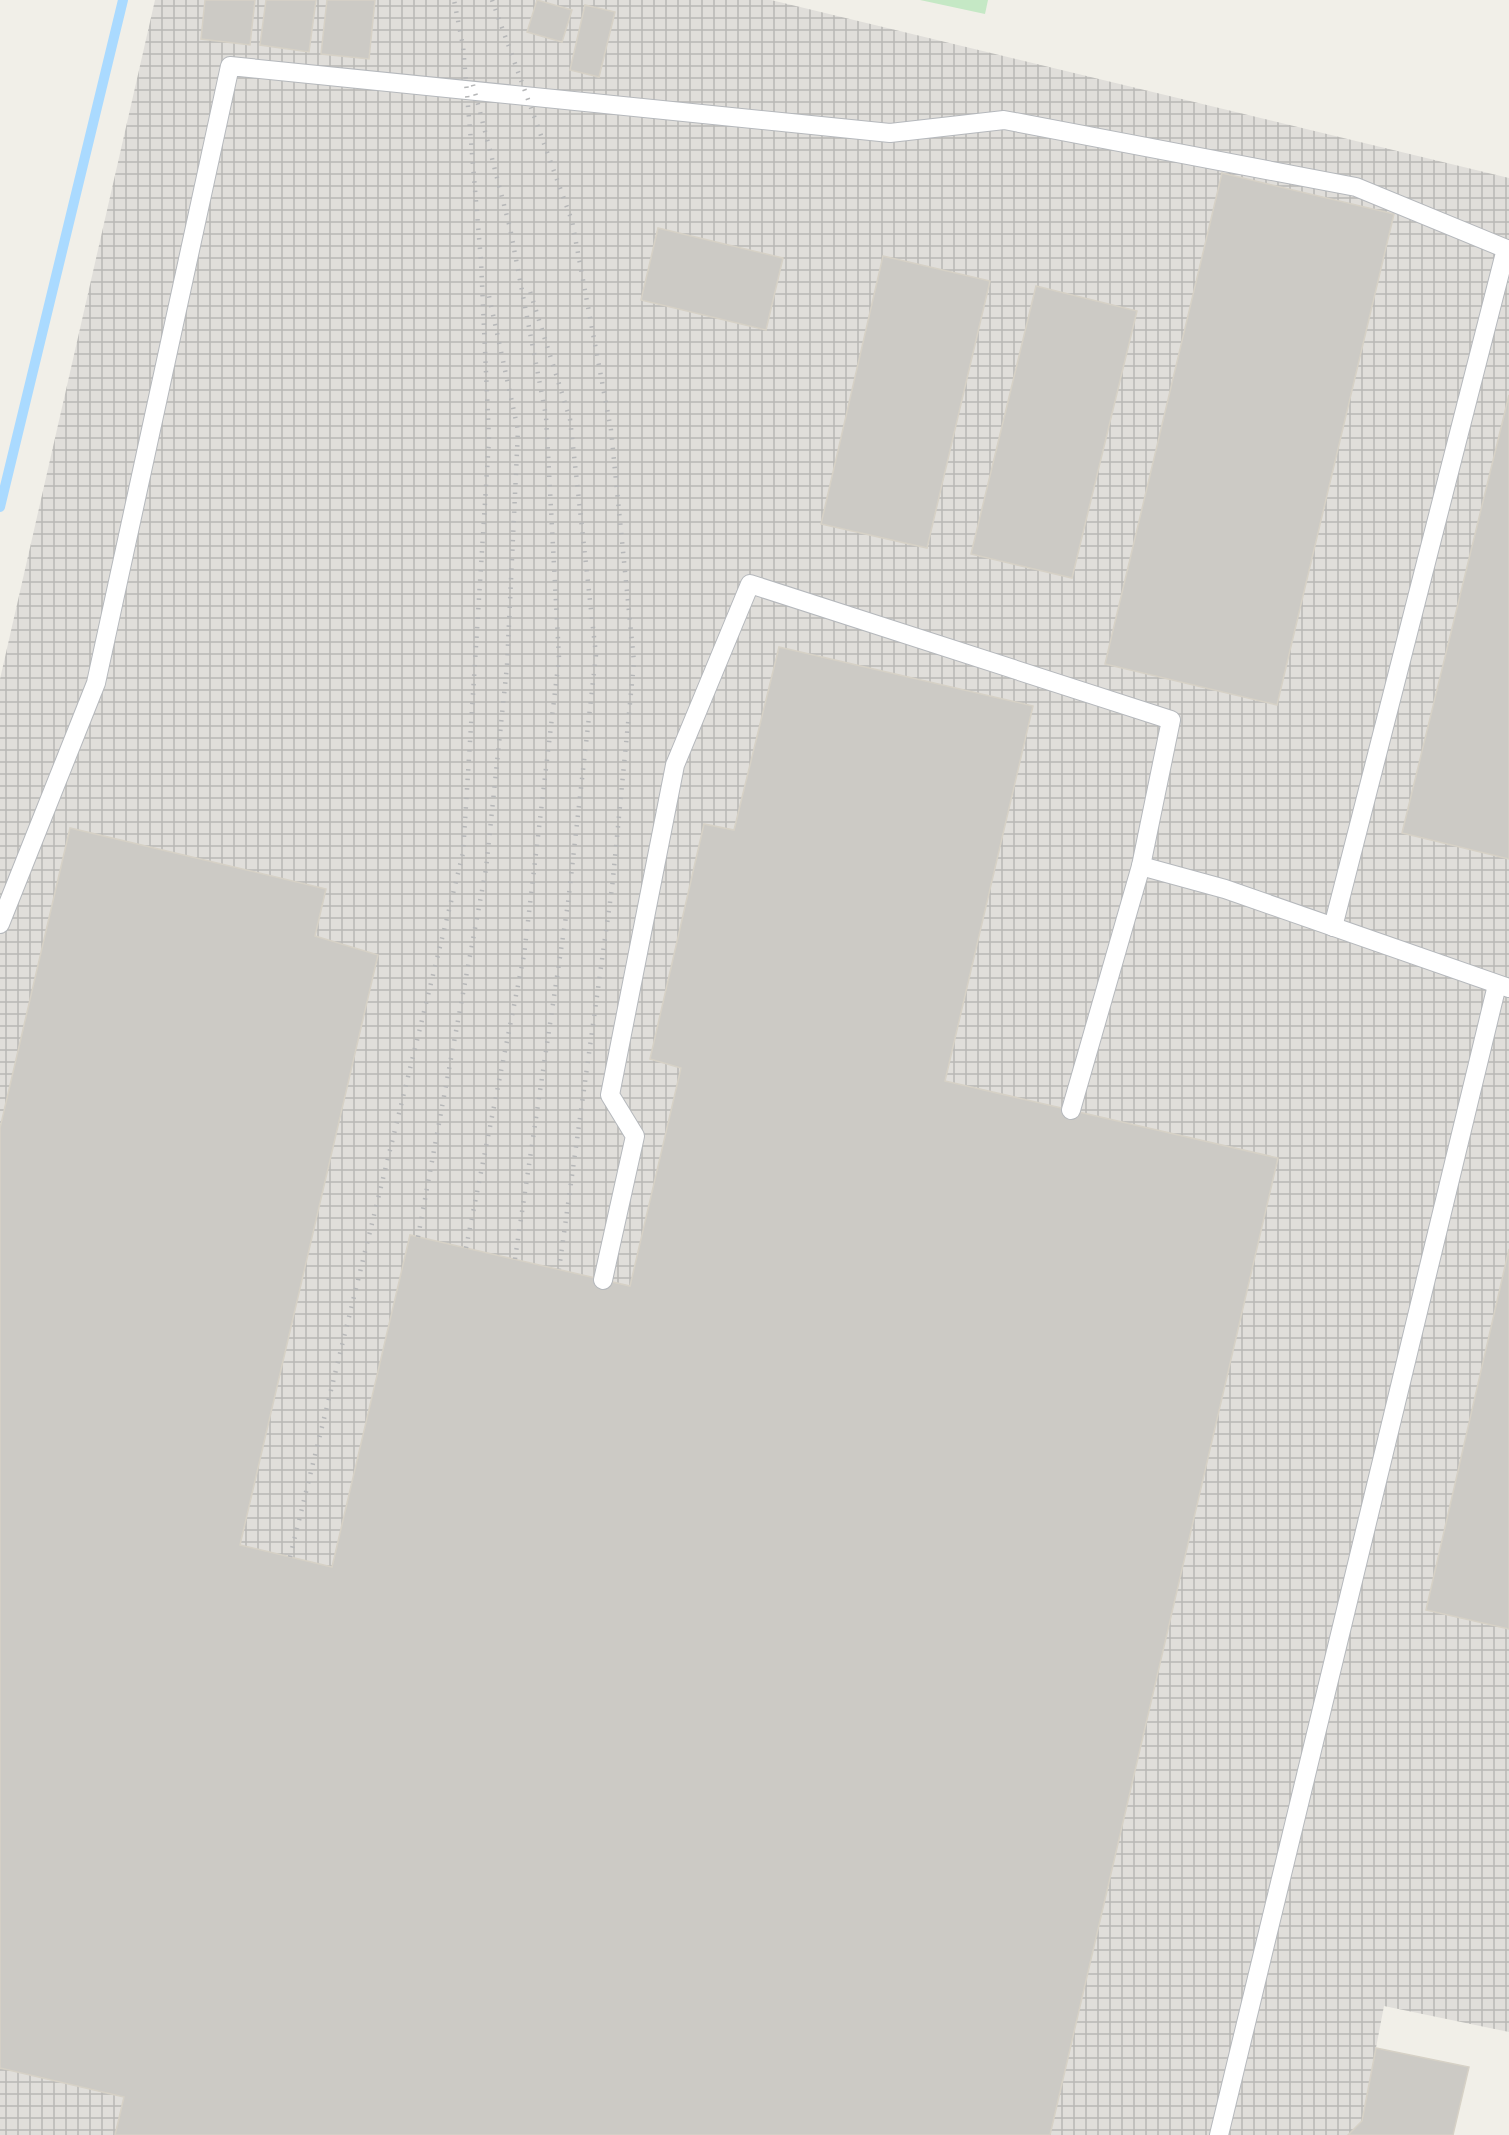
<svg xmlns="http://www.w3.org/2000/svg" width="1509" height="2135" viewBox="0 0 1509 2135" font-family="Helvetica,sans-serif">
	<defs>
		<pattern id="industrial-grid" width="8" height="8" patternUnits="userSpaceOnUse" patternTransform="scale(1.5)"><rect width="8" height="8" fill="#e0deda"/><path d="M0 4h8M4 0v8" fill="none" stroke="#b9b8b5"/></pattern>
	</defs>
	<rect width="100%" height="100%" fill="#f1efe8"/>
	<polygon fill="url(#industrial-grid)" points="155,0 771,0 1509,178 1509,2032 1384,2006 1362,2121 1348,2135 0,2135 0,679"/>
	<polygon fill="#c5e8c5" points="920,0 988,0 985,14"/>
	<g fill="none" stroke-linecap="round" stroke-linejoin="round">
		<polyline stroke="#aadaff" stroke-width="10" points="0,507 123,0"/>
	</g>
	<g fill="#cccac5" stroke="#d6d1c6" stroke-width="1.5">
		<polygon points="205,0 255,0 250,45 201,39"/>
		<polygon points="266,0 316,0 309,52 260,45"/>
		<polygon points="327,0 375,0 369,59 321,54"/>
		<polygon points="537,0 572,10 562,42 527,32"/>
		<polygon points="585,5 615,12 599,77 570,70"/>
		<polygon points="1222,173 1394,214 1277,705 1105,664"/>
		<polygon points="658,228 783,258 766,330 641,300"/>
		<polygon points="883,256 990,281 927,548 821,524"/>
		<polygon points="1036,286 1137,311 1072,578 971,554"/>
		<polygon points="1509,395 1509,859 1402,833"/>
		<polygon points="779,647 1033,706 945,1081 1278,1158 1050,2135 115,2135 124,2097 0,2068 0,1128 70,828 326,889 315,936 378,955 240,1545 332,1567 410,1235 630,1286 681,1068 650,1059 704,824 734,830"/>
		<polygon points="1509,1249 1509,1629 1426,1610"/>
		<polygon points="1376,2048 1469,2067 1453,2135 1348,2135 1362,2121"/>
	</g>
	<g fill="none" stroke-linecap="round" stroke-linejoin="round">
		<defs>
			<g id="lane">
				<polyline points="0,924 96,683 230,66 890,133 1004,120 1356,187 1509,250"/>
				<polyline points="1333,927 1506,249"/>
				<polyline points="1071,1110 1141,866"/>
				<polyline points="603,1280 635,1136 610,1095 675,765 750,584 1171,720 1141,866 1225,889 1509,988"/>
				<polyline points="1219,2135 1497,985"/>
			</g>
		</defs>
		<use href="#lane" stroke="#b5b8bc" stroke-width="20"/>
		<use href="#lane" stroke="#fff" stroke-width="18"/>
		<g stroke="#b6b7b8" stroke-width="4.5" stroke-dasharray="1.5 8" stroke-linecap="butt">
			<polyline points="492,0 572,221 611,430 634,662 612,888 559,1269"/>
			<polyline points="418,1237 486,869 507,666 518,430 489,296"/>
			<polyline points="466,1248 524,955 559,658 546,416 510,228 472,81"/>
			<polyline points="515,1259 568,903 596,655 570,419 528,285"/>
			<polyline points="290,1557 463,853 489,439 481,261 463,46 454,0"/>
		</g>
	</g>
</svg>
